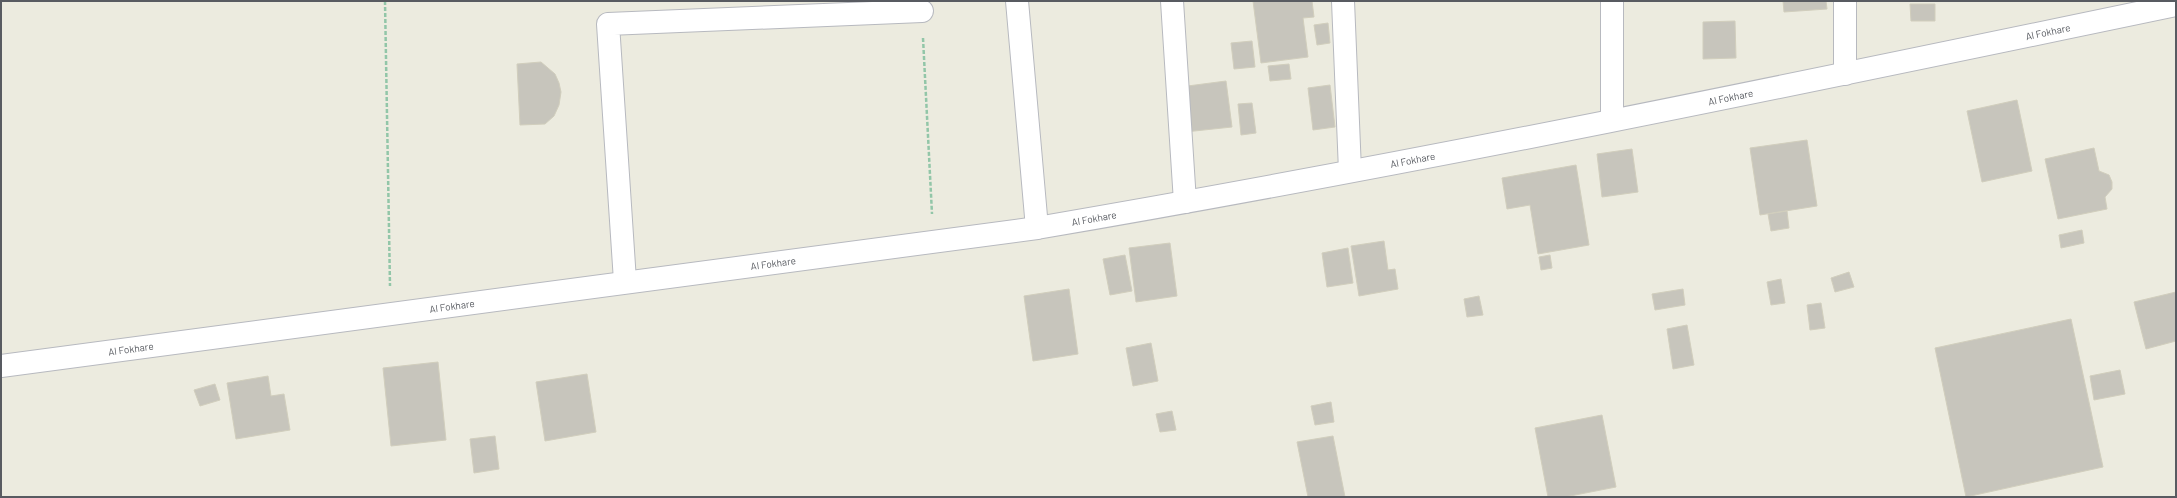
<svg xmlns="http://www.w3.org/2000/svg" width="2177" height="498" viewBox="0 0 2177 498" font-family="Barlow,sans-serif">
	<rect width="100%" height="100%" fill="#ecebdf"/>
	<g fill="#c7c5bc" stroke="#d1cebd">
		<polygon points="1253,1 1312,1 1314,17 1303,18 1308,57 1261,63"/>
		<polygon points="1783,1 1826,1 1827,9 1784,12"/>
		<polygon points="1910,4 1935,4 1935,21 1911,21"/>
		<polygon points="1735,21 1736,58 1703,59 1703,22"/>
		<polygon points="1328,23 1330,43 1317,45 1314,25"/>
		<polygon points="1252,41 1255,67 1234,69 1231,43"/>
		<polygon points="541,62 555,74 559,83 561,92 559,105 554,116 545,124 520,125 517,64"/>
		<polygon points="1289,64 1291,79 1270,81 1268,66"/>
		<polygon points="1226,81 1232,127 1185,132 1180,87"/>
		<polygon points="1330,85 1335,127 1313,130 1308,88"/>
		<polygon points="2017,100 2032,171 1982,182 1967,111"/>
		<polygon points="1252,103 1256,133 1241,135 1238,104"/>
		<polygon points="1807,140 1817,206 1760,215 1750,148"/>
		<polygon points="2094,148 2099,171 2109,175 2112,182 2112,189 2105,197 2107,209 2058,219 2045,159"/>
		<polygon points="1632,149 1638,192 1602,197 1597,154"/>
		<polygon points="1576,165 1589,245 1538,254 1530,205 1507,209 1502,178"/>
		<polygon points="1787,211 1789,228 1771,231 1768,214"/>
		<polygon points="2082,230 2084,243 2061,248 2059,235"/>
		<polygon points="1384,241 1388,270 1395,269 1398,289 1359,296 1351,246"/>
		<polygon points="1170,243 1177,296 1136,302 1129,248"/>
		<polygon points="1348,248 1353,283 1327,287 1322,253"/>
		<polygon points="1125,255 1132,291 1110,295 1103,259"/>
		<polygon points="1550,255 1552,268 1541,270 1539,257"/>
		<polygon points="1849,272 1854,287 1835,292 1831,278"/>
		<polygon points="1781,279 1785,303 1771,305 1767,282"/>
		<polygon points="1069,289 1078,354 1033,361 1024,296"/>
		<polygon points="1683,289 1685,305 1655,310 1652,294"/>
		<polygon points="2176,292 2176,341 2146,349 2134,302"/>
		<polygon points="1479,296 1483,315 1467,317 1464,299"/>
		<polygon points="1821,303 1825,328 1810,330 1807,305"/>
		<polygon points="2071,319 2103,467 1966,497 1935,348"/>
		<polygon points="1687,325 1694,365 1673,369 1667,329"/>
		<polygon points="1151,343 1158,381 1133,386 1126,348"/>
		<polygon points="438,362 446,440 391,446 383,368"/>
		<polygon points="2120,370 2125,394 2094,400 2090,376"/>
		<polygon points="587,374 596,432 545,441 536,382"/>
		<polygon points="268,376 271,396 284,394 290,430 236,439 227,383"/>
		<polygon points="215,384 220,400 200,406 194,390"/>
		<polygon points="1331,402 1334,422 1315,425 1311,406"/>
		<polygon points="1172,411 1176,430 1160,432 1156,414"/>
		<polygon points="1602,415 1616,487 1565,497 1548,497 1535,428"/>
		<polygon points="495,436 499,469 474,473 470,439"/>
		<polygon points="1333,436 1345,497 1308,497 1297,442"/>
	</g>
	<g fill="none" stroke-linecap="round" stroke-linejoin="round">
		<defs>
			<g id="minor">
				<polyline points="1017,1 1037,228"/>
				<polyline points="1172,1 1185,202"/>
				<polyline points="1343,1 1350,171"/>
				<polyline points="1612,1 1612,120"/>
				<polyline points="1845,1 1845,74"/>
				<polyline points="625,281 608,24 922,11"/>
				<path id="s1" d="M1,366L1037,228C1418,163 1797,84 2176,5"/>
			</g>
		</defs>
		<use href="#minor" stroke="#b7b9bf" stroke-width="24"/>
		<g stroke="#92c6a8" stroke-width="2.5" stroke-dasharray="4 2" stroke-linecap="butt">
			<polyline points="385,1 390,286"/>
			<polyline points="923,38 932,214"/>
		</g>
		<use href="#minor" stroke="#fff" stroke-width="22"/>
	</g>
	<g text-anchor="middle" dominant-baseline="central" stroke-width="4" stroke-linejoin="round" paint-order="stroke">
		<g font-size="10" fill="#585b61" stroke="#fff">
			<text stroke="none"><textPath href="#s1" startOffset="2075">Al Fokhare</textPath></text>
			<text stroke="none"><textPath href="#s1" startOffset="1751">Al Fokhare</textPath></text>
			<text stroke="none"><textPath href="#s1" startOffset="1427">Al Fokhare</textPath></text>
			<text stroke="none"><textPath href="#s1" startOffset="1103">Al Fokhare</textPath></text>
			<text stroke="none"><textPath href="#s1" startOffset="779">Al Fokhare</textPath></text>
			<text stroke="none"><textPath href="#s1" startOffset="455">Al Fokhare</textPath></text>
			<text stroke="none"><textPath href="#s1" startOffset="131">Al Fokhare</textPath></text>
		</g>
	</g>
	<rect width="2177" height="498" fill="none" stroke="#585b61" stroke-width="4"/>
</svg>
